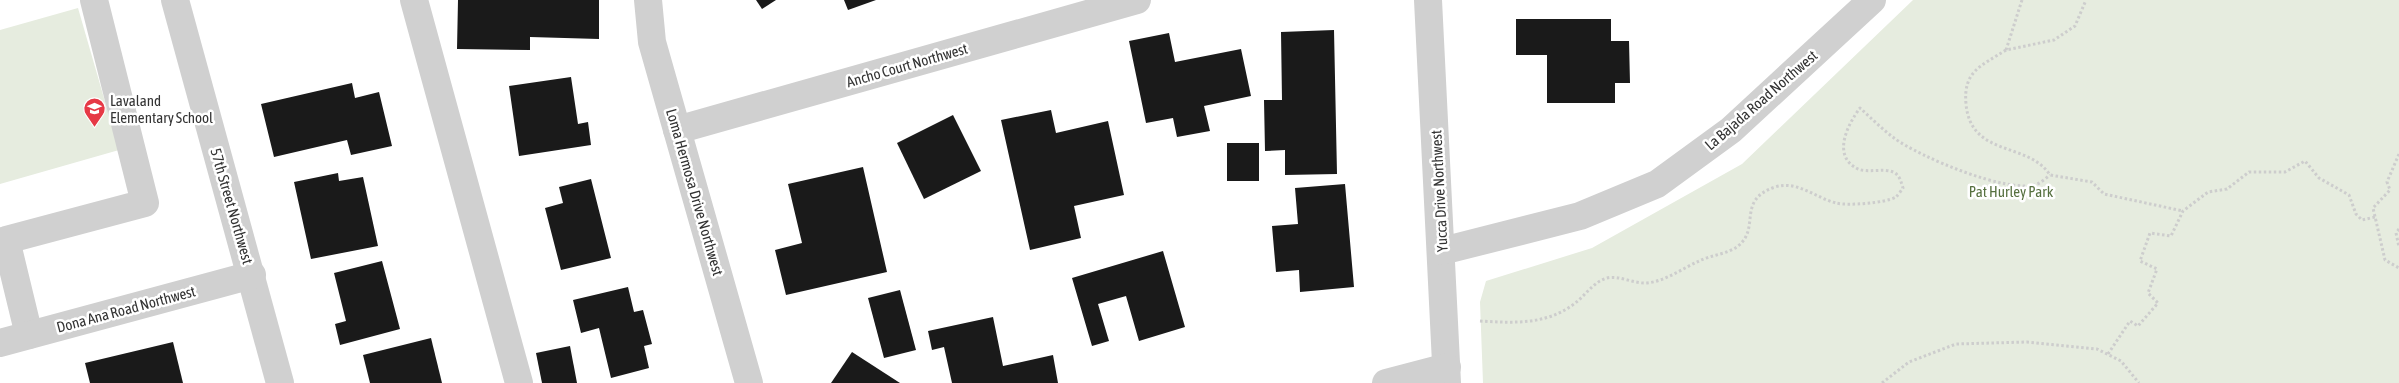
<svg xmlns="http://www.w3.org/2000/svg" width="2399" height="383" viewBox="0 0 2399 383" font-family="'Asap Condensed',sans-serif">
	<rect width="100%" height="100%" fill="#fff"/>
	<g fill="#e6ecdf">
		<polygon points="1913,0 2399,0 2399,383 1483,383 1480,302 1486,281 1592,248 1742,164"/>
		<polygon points="78,8 119,150 0,184 0,30"/>
	</g>
	<g fill="#1a1a1a">
		<polygon points="458,0 599,0 599,39 530,37 530,50 457,49"/>
		<polygon points="756,0 776,0 762,9"/>
		<polygon points="844,0 876,0 848,10"/>
		<polygon points="1516,19 1611,19 1611,41 1629,41 1630,83 1615,83 1615,103 1547,103 1547,55 1516,55"/>
		<polygon points="1334,30 1337,174 1285,175 1285,150 1265,151 1264,100 1282,100 1281,32"/>
		<polygon points="1169,33 1175,62 1241,49 1251,96 1204,106 1210,131 1177,137 1173,118 1146,123 1129,41"/>
		<polygon points="571,77 578,124 588,122 591,145 519,156 509,86"/>
		<polygon points="352,83 355,98 379,92 392,146 351,155 347,140 274,157 261,104"/>
		<polygon points="1051,110 1056,133 1108,121 1124,195 1074,206 1081,238 1030,250 1001,120"/>
		<polygon points="953,115 981,171 924,199 897,143"/>
		<rect x="1227" y="143" width="32" height="38"/>
		<polygon points="863,167 887,272 786,295 775,250 802,243 788,184"/>
		<polygon points="338,173 339,181 363,177 378,246 311,259 294,182"/>
		<polygon points="591,179 611,258 561,270 545,208 563,203 559,187"/>
		<polygon points="1345,184 1354,287 1300,292 1299,270 1276,272 1272,226 1298,224 1295,188"/>
		<polygon points="1163,251 1185,327 1139,341 1126,296 1098,304 1109,341 1092,346 1072,278"/>
		<polygon points="382,261 400,329 340,345 335,324 346,321 334,273"/>
		<polygon points="628,287 634,312 643,310 652,344 644,346 649,368 611,378 599,328 581,333 573,300"/>
		<polygon points="900,290 916,350 884,358 868,298"/>
		<polygon points="993,317 1003,366 1053,355 1058,383 952,383 944,347 932,350 928,331"/>
		<polygon points="431,338 442,383 370,383 363,355"/>
		<polygon points="173,342 183,383 90,383 85,363"/>
		<polygon points="570,346 577,383 542,383 536,353"/>
		<polygon points="852,352 900,383 831,383"/>
	</g>
	<g fill="none" stroke-linecap="round" stroke-linejoin="round">
		<g stroke="#cdcdcd" stroke-width="3" stroke-dasharray="2.5 2.5" stroke-linecap="butt">
			<polyline points="2022,0 2006,50 2054,40 2075,26 2086,0"/>
			<path d="M2006,50C1981,66 1963,71 1966,104C1971,158 2028,141 2050,175L2092,182L2104,194L2183,211"/>
			<polyline points="2399,154 2387,182 2390,190 2373,208 2385,260 2399,268"/>
			<polyline points="2399,229 2396,233 2399,247"/>
			<path d="M1480,321C1514,323 1546,325 1574,304C1585,296 1593,282 1607,278C1619,275 1634,284 1647,283C1666,281 1683,268 1699,261C1711,255 1728,254 1738,246C1761,228 1736,200 1775,187C1797,180 1816,198 1836,203C1847,206 1886,203 1896,197C1898,195 1901,191 1903,188C1901,182 1900,175 1893,172C1883,168 1868,173 1858,169C1831,156 1848,124 1860,108C1871,118 1882,129 1894,138C1918,156 2009,195 2037,184C2041,183 2046,178 2050,175"/>
			<polyline points="2108,354 2130,321 2138,326 2158,303 2148,293 2157,269 2140,261 2150,233 2171,236 2183,211 2208,192 2227,189 2249,172 2285,172 2305,161 2319,178 2349,195 2356,214 2362,220 2375,217"/>
			<polyline points="1882,383 1909,362 1956,344 2027,342 2097,349 2121,361 2139,383"/>
		</g>
		<g stroke="#d0d0d0" stroke-width="28">
			<polyline points="175,0 280,383"/>
			<polyline points="414,0 519,383"/>
			<polyline points="648,0 652,42 749,383"/>
			<polyline points="1428,0 1447,383"/>
			<polyline points="677,130 1137,0"/>
			<polyline points="1442,251 1580,216 1657,184 1731,130 1872,0"/>
			<polyline points="29,335 6,240 145,203 94,0"/>
			<polyline points="0,343 252,275"/>
			<polyline points="1386,383 1447,367"/>
		</g>
	</g>
	<defs>
		<symbol id="school-pin" viewBox="-11 -11 22 30"><path d="M0 17L-7.5 6A9.5 9.5 0 1 1 7.5 6Z" fill="#e63946" stroke="#fff"/><path d="M0-5L7-2L0 1L-7-2ZM-4 1L0 2.5L4 1V4Q0 6-4 4Z" fill="#fff"/></symbol>
	</defs>
	<g fill-rule="evenodd">
		<use href="#school-pin" x="82" y="96" width="25" height="34"/>
	</g>
	<g text-anchor="middle" dominant-baseline="central" stroke-width="5" stroke-linejoin="round" paint-order="stroke">
		<g font-size="15" fill="#333" stroke="#fff">
			<text transform="translate(907 65) rotate(-16)">Ancho Court Northwest</text>
			<text transform="translate(1761 100) rotate(-41)">La Bajada Road Northwest</text>
			<text transform="translate(1439 191) rotate(-93)">Yucca Drive Northwest</text>
			<text transform="translate(695 192) rotate(74)">Loma Hermosa Drive Northwest</text>
			<text transform="translate(232 206) rotate(74)">57th Street Northwest</text>
			<text transform="translate(126 309) rotate(-15)">Dona Ana Road Northwest</text>
		</g>
		<g font-size="15" fill="#333" stroke="#fff" text-anchor="start">
			<text x="110" y="100">Lavaland<tspan x="110" dy="17">Elementary School</tspan></text>
		</g>
		<g font-size="15" fill="#56703f" stroke="#fff">
			<text x="2011" y="191">Pat Hurley Park</text>
		</g>
	</g>
</svg>
